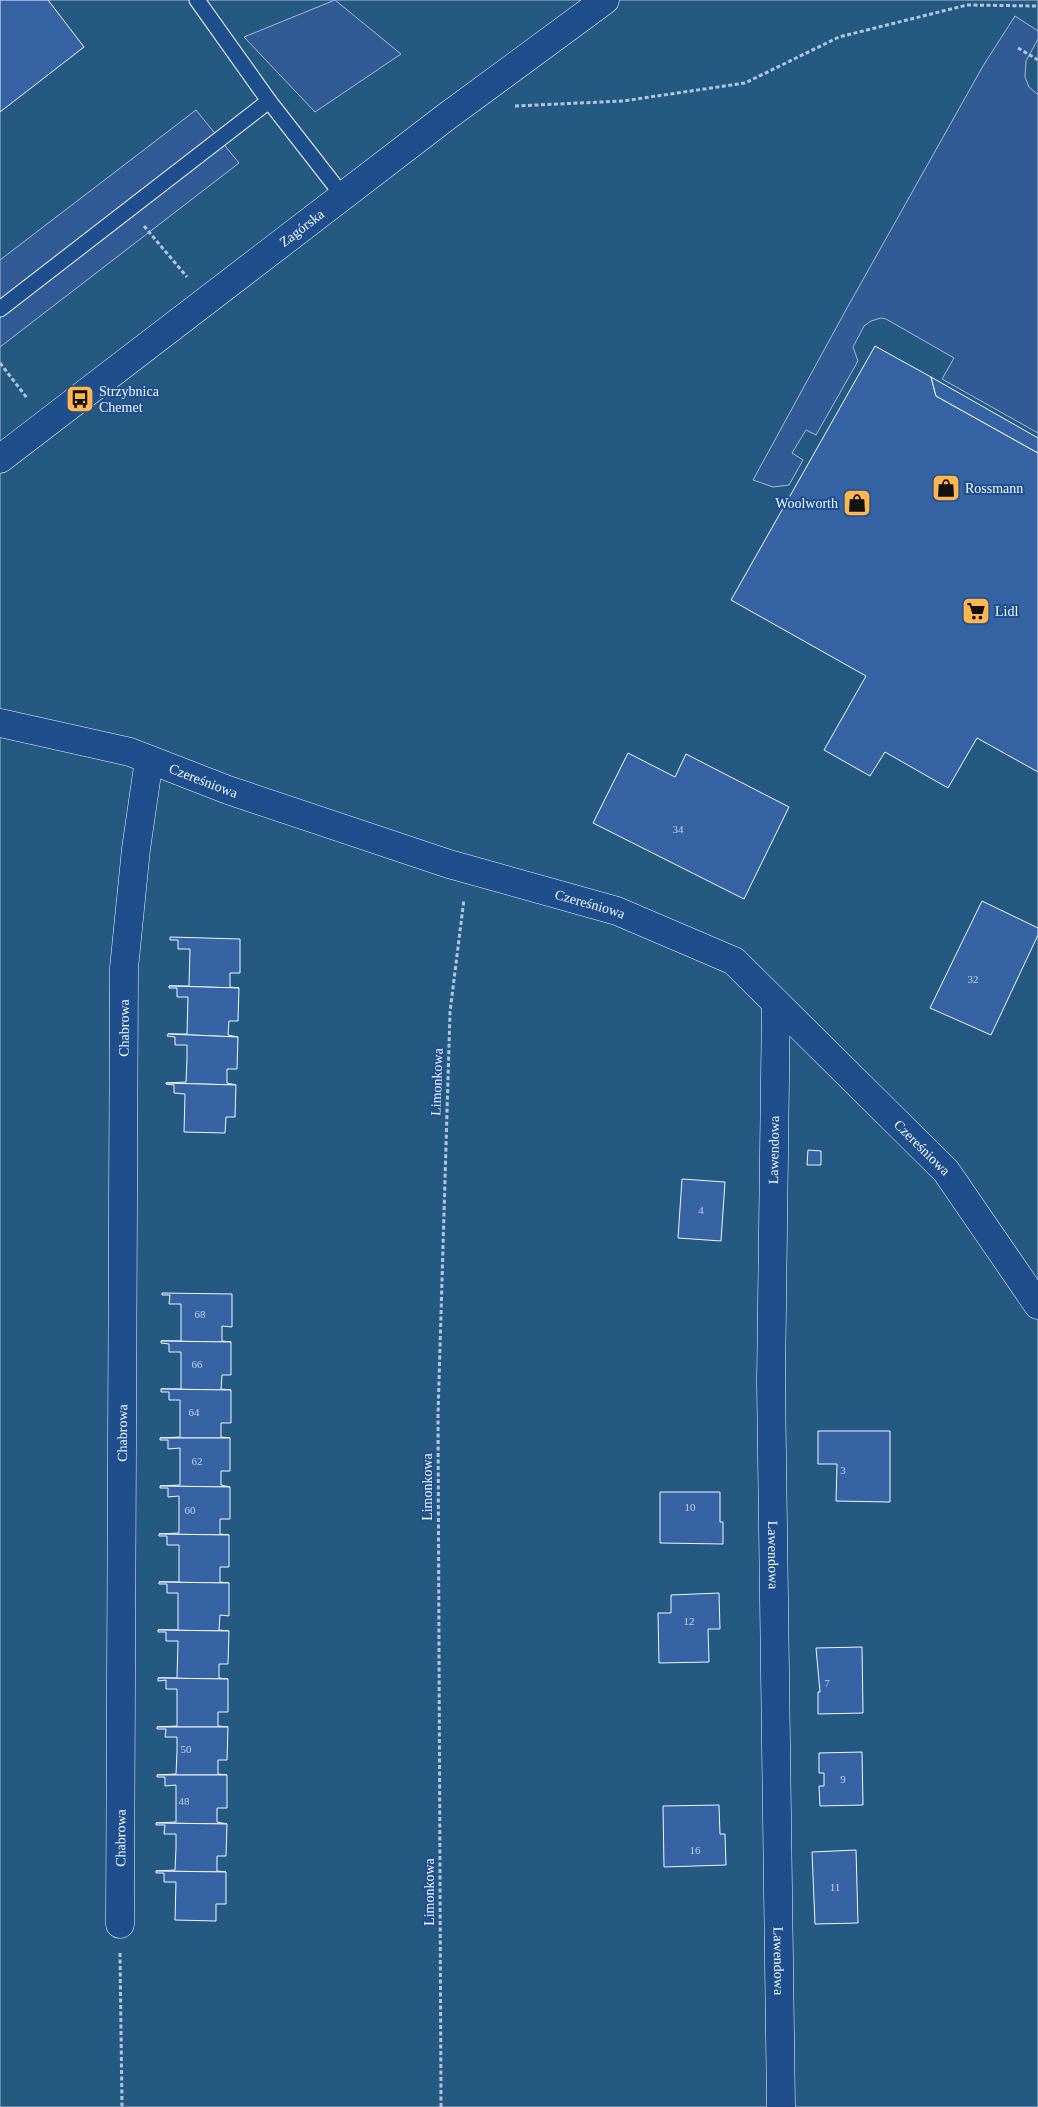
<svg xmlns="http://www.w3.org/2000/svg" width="1038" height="2107" viewBox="0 0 1038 2107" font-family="Georgia,serif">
	<rect width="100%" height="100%" fill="#1f4e8c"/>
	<rect fill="#245a82" stroke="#a8bbd7" x="0" y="0" width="1038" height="2107"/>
	<g fill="#305b95" stroke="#a8bbd7">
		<polygon points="335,0 401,54 315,112 244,37"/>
		<polygon points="1015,16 1038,31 1038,39 1026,61 1025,77 1029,87 1037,94 1038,93 1038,433 942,379 954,358 886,319 881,318 871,321 864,326 853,347 858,361 816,435 806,430 792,453 803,460 789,485 773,487 753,480 847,308 983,66"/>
		<polygon points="196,110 239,163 0,347 0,260"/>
	</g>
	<g fill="#3563a3" stroke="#f2f6ff">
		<polygon points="0,0 48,0 84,47 0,112"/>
		<polygon points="875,346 931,377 936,396 1038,453 1038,772 977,738 948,788 885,752 870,776 824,750 866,676 731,600"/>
		<polygon points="931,377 1038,438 1038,453 936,396"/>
		<polygon points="628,753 675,777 686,754 789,807 744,899 593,823"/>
		<polygon points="982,901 1038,928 1038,935 991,1035 930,1008"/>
		<polygon points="170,937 240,939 240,973 230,973 230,987 239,988 169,986 189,986 190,949 178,949 178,940 170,940"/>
		<polygon points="169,986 239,988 238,1021 229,1021 228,1035 238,1037 168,1034 187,1034 188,997 177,997 177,988 169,988"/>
		<polygon points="168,1034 238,1037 237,1069 227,1069 227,1083 236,1085 166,1083 186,1082 187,1059 187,1045 175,1045 175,1037 167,1036"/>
		<polygon points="166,1083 236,1085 235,1117 226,1117 225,1133 184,1132 185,1094 174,1093 174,1085 166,1084"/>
		<polygon points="808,1150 821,1151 821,1165 807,1165"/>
		<polygon points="682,1179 725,1182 721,1241 678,1238"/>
		<polygon points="162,1293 232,1294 232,1327 222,1326 222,1341 231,1342 161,1341 181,1341 181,1304 169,1304 170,1295 162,1295"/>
		<polygon points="161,1341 231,1342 231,1375 222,1375 221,1389 231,1390 161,1389 181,1389 181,1352 169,1352 169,1344 161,1343"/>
		<polygon points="161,1389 231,1390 231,1423 221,1423 221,1437 230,1438 160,1438 180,1437 180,1400 169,1400 169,1392 161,1392"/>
		<polygon points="818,1431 890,1431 890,1502 836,1501 837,1464 818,1464"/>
		<polygon points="160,1438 230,1438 230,1471 221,1471 221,1485 230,1487 160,1486 180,1485 180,1448 168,1449 168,1440 160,1440"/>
		<polygon points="160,1486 230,1487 230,1519 220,1519 220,1534 229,1535 159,1534 179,1533 179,1496 168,1497 168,1488 160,1488"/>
		<polygon points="660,1492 720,1492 720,1522 723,1522 723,1544 660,1543"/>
		<polygon points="159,1534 229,1535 229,1567 220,1567 220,1582 229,1583 159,1582 179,1582 179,1545 167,1545 167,1536 159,1536"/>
		<polygon points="159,1582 229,1583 229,1616 220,1615 219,1630 229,1631 158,1630 178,1630 178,1593 167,1593 167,1584 159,1584"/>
		<polygon points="719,1593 720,1629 708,1629 709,1662 659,1663 658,1613 671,1613 671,1595"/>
		<polygon points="158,1630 229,1631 228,1664 219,1664 219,1678 228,1679 158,1678 177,1678 178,1641 166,1641 166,1632 158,1632"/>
		<polygon points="862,1647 863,1713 818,1714 818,1692 820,1692 816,1648"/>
		<polygon points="158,1678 228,1679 228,1712 218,1712 218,1726 228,1727 157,1727 177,1726 177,1689 166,1689 166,1680 158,1681"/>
		<polygon points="157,1727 228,1727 227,1760 218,1760 218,1774 227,1775 157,1775 176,1774 177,1751 177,1737 165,1737 166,1729 157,1729"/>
		<polygon points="862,1752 863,1805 820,1806 819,1786 824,1786 824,1773 819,1773 819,1753"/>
		<polygon points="157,1775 227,1775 227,1808 217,1808 217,1822 227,1824 156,1823 176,1822 176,1785 165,1786 165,1777 157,1777"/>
		<polygon points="719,1805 720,1834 725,1834 726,1865 664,1867 663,1806"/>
		<polygon points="156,1823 227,1824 226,1856 217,1856 217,1871 226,1872 156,1871 175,1870 176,1848 176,1834 164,1834 165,1825 156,1825"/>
		<polygon points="856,1850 858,1923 815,1924 812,1852"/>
		<polygon points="156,1871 226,1872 226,1904 216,1904 216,1921 175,1920 176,1882 164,1882 164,1873 156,1873"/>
	</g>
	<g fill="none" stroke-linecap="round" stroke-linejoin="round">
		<defs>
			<g id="lane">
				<polyline points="197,0 269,101 343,196"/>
				<polyline points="0,309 269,101"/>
			</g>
			<g id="street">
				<path id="s1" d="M0,723L130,752L228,790L449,864L617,911L734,961L946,1171L1038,1305"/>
				<path id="s2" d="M776,1003L771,1382L781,2107"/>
				<path id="s3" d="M120,1924L124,968L136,849L149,760"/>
			</g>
			<g id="highway">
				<path id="s4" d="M0,459L446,117L605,0"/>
			</g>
		</defs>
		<use href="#lane" stroke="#f2f6ff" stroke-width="17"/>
		<use href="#street" stroke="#f2f6ff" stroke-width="29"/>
		<use href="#highway" stroke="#f2f6ff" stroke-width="29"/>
		<g stroke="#b3c4dc" stroke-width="3" stroke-dasharray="4 2.5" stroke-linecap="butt">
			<polyline points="1018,48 1038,60"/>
			<polyline points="515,106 623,101 745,83 839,37 967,5 1038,6"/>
			<polyline points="144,226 187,277"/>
			<polyline points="0,363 27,398"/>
			<polyline points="120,1953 122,2107"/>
			<polyline points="441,2107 438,1415 450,1012 464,899"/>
		</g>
		<use href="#lane" stroke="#1f4e8c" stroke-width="15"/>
		<use href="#street" stroke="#1f4e8c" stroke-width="28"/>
		<use href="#highway" stroke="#1f4e8c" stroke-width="28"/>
	</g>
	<defs>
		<symbol id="bus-square" viewBox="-11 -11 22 22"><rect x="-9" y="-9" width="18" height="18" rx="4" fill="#ffb74d" stroke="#1f4e8c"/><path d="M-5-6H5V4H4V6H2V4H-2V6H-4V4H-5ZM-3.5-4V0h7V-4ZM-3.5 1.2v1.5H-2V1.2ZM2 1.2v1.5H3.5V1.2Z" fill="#111"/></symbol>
		<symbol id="shop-square" viewBox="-11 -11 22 22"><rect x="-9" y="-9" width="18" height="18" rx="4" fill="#ffb74d" stroke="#1f4e8c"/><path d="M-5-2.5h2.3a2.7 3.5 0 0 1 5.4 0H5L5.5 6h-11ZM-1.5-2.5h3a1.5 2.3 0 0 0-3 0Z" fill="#111"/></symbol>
		<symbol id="supermarket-square" viewBox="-11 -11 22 22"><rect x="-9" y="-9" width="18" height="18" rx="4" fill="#ffb74d" stroke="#1f4e8c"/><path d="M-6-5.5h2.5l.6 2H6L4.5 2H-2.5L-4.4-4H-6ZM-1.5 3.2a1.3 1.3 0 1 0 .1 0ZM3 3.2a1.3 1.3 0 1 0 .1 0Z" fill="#111"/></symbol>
	</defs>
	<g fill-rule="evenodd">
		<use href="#bus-square" x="64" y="383" width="32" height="32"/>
		<use href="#shop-square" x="930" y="472" width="32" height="32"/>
		<use href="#shop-square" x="841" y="487" width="32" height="32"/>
		<use href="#supermarket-square" x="960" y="595" width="32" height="32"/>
	</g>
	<g text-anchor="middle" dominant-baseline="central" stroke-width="4" stroke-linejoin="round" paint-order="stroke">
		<g font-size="11" fill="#c3d1e8">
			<text x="678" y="829">34</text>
			<text x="973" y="979">32</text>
			<text x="701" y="1210">4</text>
			<text x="200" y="1314">68</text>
			<text x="197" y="1364">66</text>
			<text x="194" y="1412">64</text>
			<text x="197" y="1461">62</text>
			<text x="843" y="1470">3</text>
			<text x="690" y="1507">10</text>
			<text x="190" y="1510">60</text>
			<text x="689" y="1621">12</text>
			<text x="827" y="1683">7</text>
			<text x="186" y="1749">50</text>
			<text x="843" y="1779">9</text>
			<text x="184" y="1801">48</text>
			<text x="695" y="1850">16</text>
			<text x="835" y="1887">11</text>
		</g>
		<g font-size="14" fill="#f2f6ff" stroke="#1f4e8c">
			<text stroke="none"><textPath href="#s4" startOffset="380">Zagórska</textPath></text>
			<text stroke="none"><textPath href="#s1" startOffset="212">Czereśniowa</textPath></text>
			<text stroke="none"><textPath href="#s1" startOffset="618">Czereśniowa</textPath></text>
			<text stroke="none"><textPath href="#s3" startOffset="896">Chabrowa</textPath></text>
			<text transform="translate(437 1082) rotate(-88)">Limonkowa</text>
			<text stroke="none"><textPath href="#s1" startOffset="1038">Czereśniowa</textPath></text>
			<text transform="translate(774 1150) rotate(-89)">Lawendowa</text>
			<text stroke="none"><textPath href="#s3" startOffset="491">Chabrowa</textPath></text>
			<text transform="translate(427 1487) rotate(-90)">Limonkowa</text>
			<text stroke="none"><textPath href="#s2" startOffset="552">Lawendowa</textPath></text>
			<text stroke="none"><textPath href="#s3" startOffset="86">Chabrowa</textPath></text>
			<text transform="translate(429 1892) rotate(-90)">Limonkowa</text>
			<text stroke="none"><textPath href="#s2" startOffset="958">Lawendowa</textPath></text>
		</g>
		<g font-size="14" fill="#f2f6ff" stroke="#1f4e8c" text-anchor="start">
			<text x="99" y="391">Strzybnica<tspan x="99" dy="16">Chemet</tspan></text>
			<text x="965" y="488">Rossmann</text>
			<text x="838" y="503" text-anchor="end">Woolworth</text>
			<text x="995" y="611">Lidl</text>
		</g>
	</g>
</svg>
